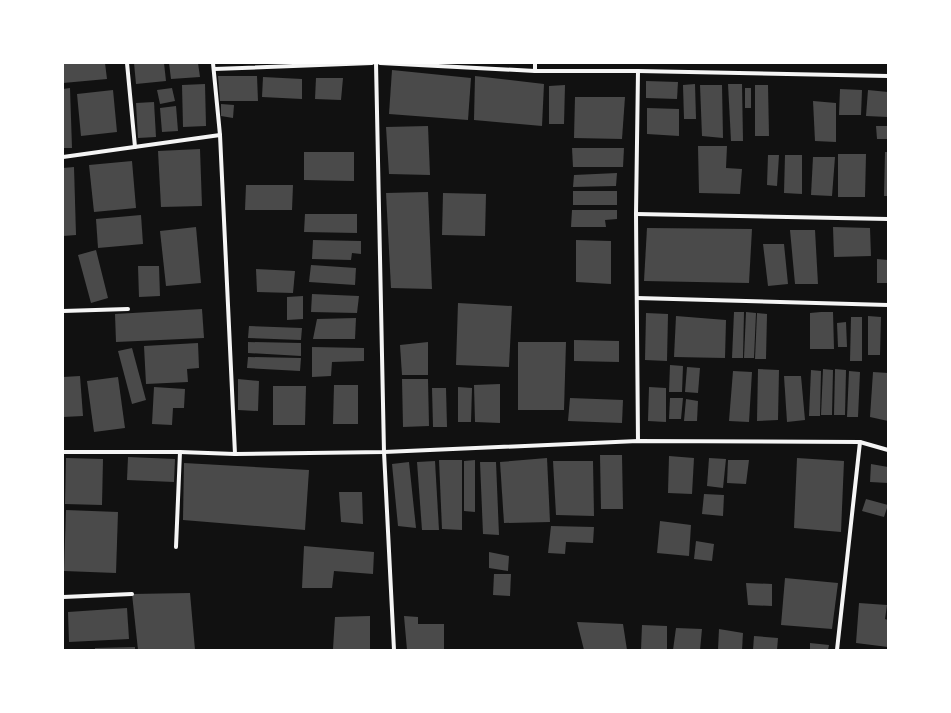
<svg xmlns="http://www.w3.org/2000/svg" width="951" height="713" viewBox="0 0 951 713" font-family="Montserrat,sans-serif">
	<rect width="100%" height="100%" fill="#111"/>
	<g fill="#4a4a4a">
		<polygon points="63,63 105,63 107,79 63,83"/>
		<polygon points="134,63 164,63 166,81 136,84"/>
		<polygon points="169,63 198,63 200,77 171,79"/>
		<polygon points="392,70 471,78 468,120 389,114"/>
		<polygon points="218,76 257,76 258,101 220,101"/>
		<polygon points="475,76 544,84 542,126 474,120"/>
		<polygon points="263,77 302,79 302,99 262,97"/>
		<polygon points="316,78 343,78 341,100 315,99"/>
		<polygon points="646,81 678,82 677,99 646,98"/>
		<polygon points="205,84 206,126 183,127 182,85"/>
		<polygon points="695,84 696,119 684,119 683,85"/>
		<polygon points="728,84 742,84 743,141 731,141"/>
		<polygon points="565,85 564,124 549,124 549,86"/>
		<polygon points="700,85 722,85 723,138 702,136"/>
		<polygon points="755,85 768,85 769,136 755,136"/>
		<polygon points="70,88 72,148 63,148 63,89"/>
		<polygon points="172,88 175,101 160,104 157,90"/>
		<rect x="745" y="88" width="6" height="20"/>
		<polygon points="840,89 862,90 861,115 839,115"/>
		<polygon points="113,90 117,132 81,136 77,94"/>
		<polygon points="868,90 888,92 888,117 866,116"/>
		<polygon points="575,97 625,97 622,139 574,138"/>
		<polygon points="813,101 836,103 836,142 815,141"/>
		<polygon points="154,102 156,137 138,138 136,103"/>
		<polygon points="221,104 234,105 233,118 221,116"/>
		<polygon points="176,106 178,131 162,132 160,108"/>
		<polygon points="647,108 679,109 679,136 647,134"/>
		<polygon points="428,126 430,175 389,174 386,127"/>
		<polygon points="876,126 888,126 888,139 877,139"/>
		<polygon points="698,146 727,146 726,168 742,169 740,194 699,193"/>
		<polygon points="572,148 624,148 623,167 573,167"/>
		<polygon points="200,149 202,206 161,207 158,151"/>
		<polygon points="304,152 354,152 354,181 304,180"/>
		<polygon points="885,152 888,152 888,196 884,196"/>
		<polygon points="838,154 866,154 865,197 838,197"/>
		<polygon points="768,155 779,155 777,186 767,185"/>
		<polygon points="785,155 802,155 802,194 784,193"/>
		<polygon points="813,157 835,157 832,196 811,195"/>
		<polygon points="132,161 136,208 94,212 89,165"/>
		<polygon points="74,167 76,235 63,236 63,168"/>
		<polygon points="617,173 616,186 573,187 574,175"/>
		<polygon points="246,185 293,185 292,210 245,210"/>
		<rect x="573" y="191" width="44" height="14"/>
		<polygon points="428,192 432,289 391,288 386,193"/>
		<polygon points="443,193 486,194 485,236 442,235"/>
		<polygon points="572,210 617,210 617,219 605,220 606,227 571,227"/>
		<polygon points="305,214 357,214 357,233 304,232"/>
		<polygon points="141,215 143,244 98,248 96,219"/>
		<polygon points="196,227 201,283 166,286 160,231"/>
		<polygon points="833,227 870,228 871,256 834,257"/>
		<polygon points="647,228 752,229 749,283 644,281"/>
		<polygon points="790,230 815,230 818,284 795,284"/>
		<polygon points="313,240 361,241 361,254 352,253 351,260 312,259"/>
		<polygon points="576,240 611,241 611,284 576,282"/>
		<polygon points="763,244 784,244 788,284 768,286"/>
		<polygon points="96,250 108,298 91,303 78,255"/>
		<polygon points="877,259 888,260 888,283 877,283"/>
		<polygon points="311,265 356,268 355,285 309,282"/>
		<polygon points="138,266 159,266 160,296 139,297"/>
		<polygon points="256,269 295,271 293,293 257,292"/>
		<polygon points="312,294 359,296 357,313 311,312"/>
		<polygon points="303,296 303,319 287,320 287,297"/>
		<polygon points="458,303 512,306 509,367 456,365"/>
		<polygon points="202,309 204,338 116,342 115,314"/>
		<polygon points="734,312 744,312 743,358 732,358"/>
		<polygon points="746,312 756,313 754,358 744,358"/>
		<polygon points="821,312 833,312 834,349 810,349 810,313"/>
		<polygon points="646,313 668,314 667,361 645,360"/>
		<polygon points="757,313 767,314 766,359 755,359"/>
		<polygon points="676,316 726,320 725,358 674,357"/>
		<polygon points="868,316 881,317 880,355 868,355"/>
		<polygon points="851,317 862,317 862,361 850,361"/>
		<polygon points="356,318 355,339 313,339 317,319"/>
		<polygon points="846,322 847,347 838,347 837,323"/>
		<polygon points="249,326 302,328 301,340 248,338"/>
		<polygon points="574,340 619,341 619,362 574,361"/>
		<polygon points="248,342 301,343 301,356 248,353"/>
		<polygon points="428,342 428,375 402,375 400,345"/>
		<polygon points="518,342 566,342 564,410 518,410"/>
		<polygon points="198,343 199,368 187,369 188,382 146,384 144,346"/>
		<polygon points="312,347 364,348 364,361 332,362 331,376 312,377"/>
		<polygon points="132,348 146,400 132,404 118,351"/>
		<polygon points="248,357 301,358 300,371 247,368"/>
		<polygon points="670,365 683,366 682,392 669,392"/>
		<polygon points="687,367 700,368 698,393 685,392"/>
		<polygon points="758,369 779,370 778,420 757,421"/>
		<polygon points="823,369 833,370 832,415 821,415"/>
		<polygon points="835,369 846,370 845,415 834,415"/>
		<polygon points="811,370 821,371 820,416 809,416"/>
		<polygon points="733,371 752,372 749,422 729,421"/>
		<polygon points="849,371 860,372 858,417 847,417"/>
		<polygon points="873,372 888,373 888,421 870,417"/>
		<polygon points="80,376 83,416 63,417 63,377"/>
		<polygon points="784,376 801,376 805,420 787,422"/>
		<polygon points="118,377 125,428 94,432 87,381"/>
		<polygon points="238,379 259,381 258,411 238,410"/>
		<polygon points="402,379 428,379 429,426 403,427"/>
		<polygon points="500,384 500,423 475,422 474,385"/>
		<polygon points="334,385 358,385 358,424 333,424"/>
		<polygon points="273,386 306,386 305,425 273,425"/>
		<polygon points="154,387 185,389 184,408 173,408 172,425 152,424"/>
		<polygon points="458,387 472,388 471,422 458,422"/>
		<polygon points="649,387 666,388 666,422 648,421"/>
		<polygon points="432,388 446,388 447,427 433,427"/>
		<polygon points="570,398 623,400 622,423 568,421"/>
		<polygon points="670,398 683,398 681,419 669,419"/>
		<polygon points="686,399 698,401 697,421 684,421"/>
		<polygon points="600,455 622,455 623,509 601,509"/>
		<polygon points="669,456 694,458 692,494 668,493"/>
		<polygon points="128,457 175,459 174,482 127,480"/>
		<polygon points="66,458 103,459 102,505 65,504"/>
		<polygon points="547,458 550,522 504,523 500,462"/>
		<polygon points="709,458 726,459 723,488 707,486"/>
		<polygon points="797,458 844,461 841,532 794,528"/>
		<polygon points="439,460 462,460 462,530 442,529"/>
		<polygon points="475,460 475,512 464,511 464,461"/>
		<polygon points="728,460 749,460 746,484 727,483"/>
		<polygon points="435,461 439,530 422,530 417,462"/>
		<polygon points="553,461 593,461 594,516 556,515"/>
		<polygon points="409,462 416,528 398,526 392,464"/>
		<polygon points="480,462 496,462 499,535 483,534"/>
		<polygon points="184,463 309,470 305,530 183,520"/>
		<polygon points="871,464 888,467 888,483 870,482"/>
		<polygon points="339,492 362,492 363,524 341,522"/>
		<polygon points="704,494 724,495 723,516 702,514"/>
		<polygon points="866,499 888,505 884,517 862,511"/>
		<polygon points="66,510 118,512 116,573 64,571"/>
		<polygon points="660,521 691,525 689,556 657,553"/>
		<polygon points="551,526 594,527 593,543 566,542 565,554 548,553"/>
		<polygon points="696,541 714,544 712,561 694,559"/>
		<polygon points="304,546 374,552 373,574 334,571 332,588 302,588"/>
		<polygon points="489,552 509,556 508,571 489,568"/>
		<polygon points="494,574 511,574 510,596 493,595"/>
		<polygon points="785,578 838,583 832,629 781,625"/>
		<polygon points="746,583 772,584 772,606 748,605"/>
		<polygon points="190,593 195,650 138,650 132,594"/>
		<polygon points="859,603 887,605 885,619 888,620 888,647 856,643"/>
		<polygon points="127,608 129,639 69,642 68,612"/>
		<polygon points="370,616 370,650 333,649 335,617"/>
		<polygon points="404,616 418,617 418,624 444,624 444,650 407,650"/>
		<polygon points="577,622 623,624 627,650 584,650"/>
		<polygon points="642,625 667,626 667,650 641,650"/>
		<polygon points="676,628 702,629 700,650 673,650"/>
		<polygon points="719,629 743,633 742,650 718,650"/>
		<polygon points="754,636 778,638 777,650 753,650"/>
		<polygon points="810,643 829,645 828,650 810,650"/>
		<polygon points="135,647 135,650 95,650 95,648"/>
	</g>
	<g fill="none" stroke-linecap="round" stroke-linejoin="round">
		<g stroke="#f5f5f5" stroke-width="4">
			<polyline points="127,63 135,147"/>
			<polyline points="213,63 220,135 235,454"/>
			<polyline points="376,63 384,452 394,650"/>
			<polyline points="380,63 535,71 638,71 888,76"/>
			<polyline points="535,63 535,71"/>
			<polyline points="214,69 372,63"/>
			<polyline points="63,157 220,135"/>
			<polyline points="636,214 888,219"/>
			<polyline points="637,298 888,305"/>
			<polyline points="63,311 128,309"/>
			<polyline points="638,441 636,214 638,71"/>
			<polyline points="63,452 180,452 235,454 384,452 638,441 860,442 888,450"/>
			<polyline points="176,547 180,452"/>
			<polyline points="63,597 132,594"/>
			<polyline points="837,650 860,442"/>
		</g>
	</g>
	<rect width="951" height="713" fill="none" stroke="#ffffff" stroke-width="128"/>
</svg>
